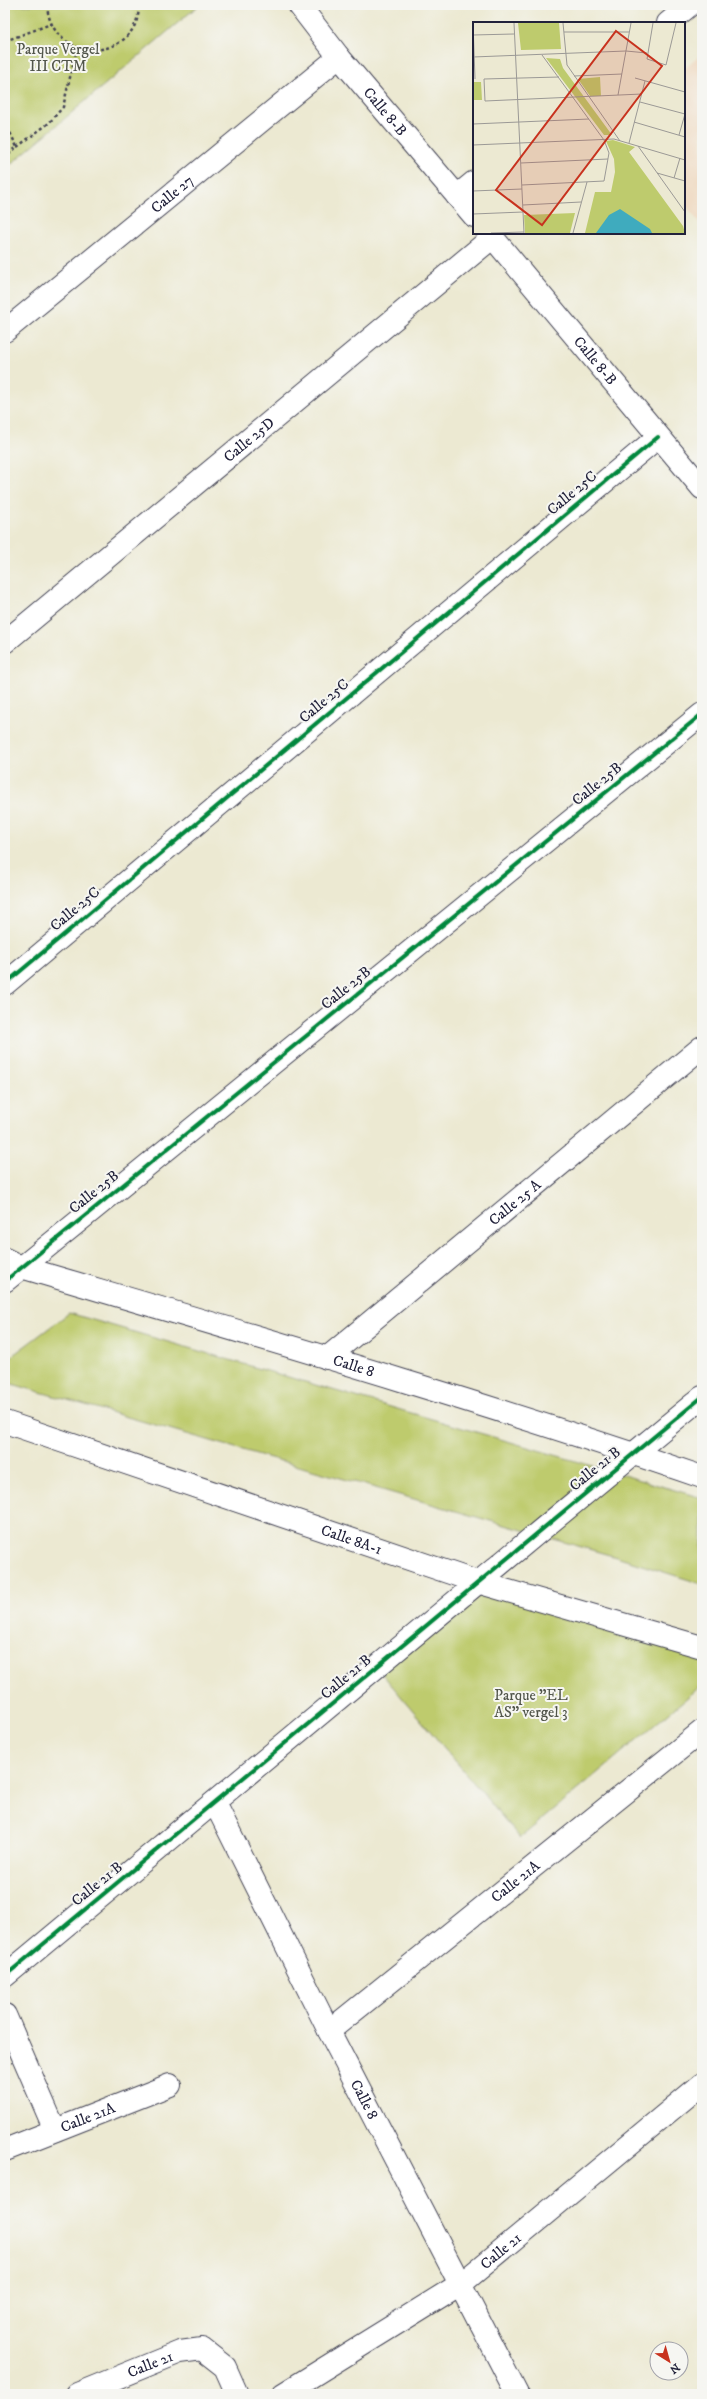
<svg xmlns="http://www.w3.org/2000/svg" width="707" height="2399" viewBox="0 0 707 2399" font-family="'IM FELL DW Pica',serif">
	<rect width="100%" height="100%" fill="#f6f6f2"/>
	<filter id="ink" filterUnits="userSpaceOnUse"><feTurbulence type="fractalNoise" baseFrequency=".025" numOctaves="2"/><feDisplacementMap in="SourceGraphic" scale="8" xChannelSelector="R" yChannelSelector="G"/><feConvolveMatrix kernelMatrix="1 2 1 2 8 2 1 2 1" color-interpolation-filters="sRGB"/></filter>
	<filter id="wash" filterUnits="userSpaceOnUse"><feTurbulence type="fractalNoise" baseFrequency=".012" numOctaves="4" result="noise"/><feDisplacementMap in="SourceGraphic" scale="16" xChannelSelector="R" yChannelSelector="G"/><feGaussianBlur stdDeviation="0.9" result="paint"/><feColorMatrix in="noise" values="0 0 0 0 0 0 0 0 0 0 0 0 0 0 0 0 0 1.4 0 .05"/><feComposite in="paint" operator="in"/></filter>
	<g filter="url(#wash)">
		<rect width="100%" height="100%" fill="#ece9d2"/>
		<polygon fill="#eed6bb" points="702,54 702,226 684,203 684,69"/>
		<g fill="#becb6d" stroke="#707654">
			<polygon points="5,5 199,5 5,169"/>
			<polygon points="69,1313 702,1498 702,1584 613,1556 5,1382 5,1361"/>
			<polygon points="476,1587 702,1658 702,1685 520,1838 378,1669"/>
		</g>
	</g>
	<g filter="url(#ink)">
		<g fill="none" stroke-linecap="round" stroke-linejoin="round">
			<defs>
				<g id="street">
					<path id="s1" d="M299,5L339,57L474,216"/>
					<polyline points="668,23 690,5"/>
					<polyline points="457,196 474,182"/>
					<path id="s2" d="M489,233L702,488"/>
					<path id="s3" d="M5,331L339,57"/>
					<path id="s4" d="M5,642L493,237"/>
					<polyline points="5,984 658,437"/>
					<path id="s5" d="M5,1259L21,1267C248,1334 477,1400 702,1477"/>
					<polyline points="5,1281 702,714"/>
					<path id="s6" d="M327,1358L702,1047"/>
					<path id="s7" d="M5,1422L477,1582L702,1647"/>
					<path id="s8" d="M215,1803L329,2031L517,2394"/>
					<path d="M5,1976C238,1783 469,1589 702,1397"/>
					<polyline points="5,2015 55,2130"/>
					<path id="s9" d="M329,2031L702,1731"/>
					<path id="s10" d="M5,2150L170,2085"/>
					<path id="s11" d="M77,2394L180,2352L202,2349L225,2367L237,2394"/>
					<path id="s12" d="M283,2394L462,2283L702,2084"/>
				</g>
			</defs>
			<use href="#street" stroke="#404052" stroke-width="24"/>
			<g stroke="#404052" stroke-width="2.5" stroke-dasharray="3 3" stroke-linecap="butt">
				<path d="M47,5C51,66 139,63 139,5"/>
				<polyline points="5,41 51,24"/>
				<polyline points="5,122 17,147 5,157"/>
				<polyline points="17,147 49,123 63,107 77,48"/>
			</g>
			<use href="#street" stroke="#fff" stroke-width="22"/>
			<defs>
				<g id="cycleway">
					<polyline points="5,984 658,437"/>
					<polyline points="5,1281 702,714"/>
					<path d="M5,1976C238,1783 469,1589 702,1397"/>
				</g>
			</defs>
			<use href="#cycleway" stroke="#f6f6f2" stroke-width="6"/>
			<use href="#cycleway" stroke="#00873e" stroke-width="4"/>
		</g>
	</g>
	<g text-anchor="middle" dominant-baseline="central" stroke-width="4" stroke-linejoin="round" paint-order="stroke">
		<g font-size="15" fill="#51554a" stroke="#f6f6f2">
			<text x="58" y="49">Parque Vergel<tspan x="58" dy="17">III CTM</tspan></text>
			<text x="531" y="1695">Parque "EL<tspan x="531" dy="17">AS" vergel 3</tspan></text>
		</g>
		<g font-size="15" fill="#22223b" stroke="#f6f6f2">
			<text stroke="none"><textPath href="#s1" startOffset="137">Calle 8-B</textPath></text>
			<text stroke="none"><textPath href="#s3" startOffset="216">Calle 27</textPath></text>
			<text stroke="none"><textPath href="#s2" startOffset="166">Calle 8-B</textPath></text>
			<text stroke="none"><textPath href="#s4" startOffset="317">Calle 25D</textPath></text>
			<text transform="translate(572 493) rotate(-40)">Calle 25C</text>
			<text transform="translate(324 701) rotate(-40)">Calle 25C</text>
			<text transform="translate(597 784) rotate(-39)">Calle 25B</text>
			<text transform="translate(75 909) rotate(-40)">Calle 25C</text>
			<text transform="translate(346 988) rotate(-39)">Calle 25B</text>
			<text transform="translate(94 1192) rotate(-39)">Calle 25B</text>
			<text stroke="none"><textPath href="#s6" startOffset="244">Calle 25 A</textPath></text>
			<text stroke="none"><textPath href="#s5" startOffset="365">Calle 8</textPath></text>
			<text transform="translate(595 1469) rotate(-39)">Calle 21 B</text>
			<text stroke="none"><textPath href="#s7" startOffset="366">Calle 8A-1</textPath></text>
			<text transform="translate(346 1677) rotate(-40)">Calle 21 B</text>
			<text stroke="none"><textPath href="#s9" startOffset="239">Calle 21A</textPath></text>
			<text transform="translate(97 1884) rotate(-39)">Calle 21 B</text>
			<text stroke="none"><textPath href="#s8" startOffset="332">Calle 8</textPath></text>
			<text stroke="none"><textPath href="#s10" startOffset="89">Calle 21A</textPath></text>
			<text stroke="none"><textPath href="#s12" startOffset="261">Calle 21</textPath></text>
			<text stroke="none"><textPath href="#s11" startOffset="79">Calle 21</textPath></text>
		</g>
	</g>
	<g transform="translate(473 22)">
		<rect width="212" height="212" fill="#ece9d2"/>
		<path d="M45,1H86L88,27L48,28ZM73,36L87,37L90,46L139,113H131ZM127,55L128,74H117L105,57ZM0,60H8L9,78H0ZM140,118L162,125L156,130L210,204L212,211H112L122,170H138L142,150L141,137L133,119ZM102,191L97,211H52L51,193Z" fill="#becb6d"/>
		<path d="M147,187L177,207L179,211H123L136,193Z" fill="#3fabbe"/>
		<path fill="none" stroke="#9b9996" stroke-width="1" d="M0,1L2,57M41,1L51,211M90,1L94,43L147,119M180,1L174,37L193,43L203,1M91,10H156M0,13L41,12M0,35L153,29L174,31M101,54L149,52M86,55L11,57L12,79L169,72M162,56L212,70M145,73L158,1M167,80L212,92M161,100L212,115M0,102L116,97M206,113L212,92M156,121L172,59M0,123L141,117L212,138M165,124L212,190M48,141L135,137M184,151L212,159M201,156L207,136M49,163L131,159L136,131L131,118L69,33M0,169L49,167M50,183L108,180M0,192L50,190M18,211L51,210M100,211L114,160"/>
		<path fill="#c8321e" fill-opacity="0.15" stroke="#c8321e" stroke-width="2" d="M143,9L189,44L69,203L23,168Z"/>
		<rect width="212" height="212" fill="none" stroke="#22223b" stroke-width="2"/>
	</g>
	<rect width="707" height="2399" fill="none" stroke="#f6f6f2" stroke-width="20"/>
	<g transform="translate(669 2361) rotate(143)"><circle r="19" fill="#f6f6f2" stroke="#a1a1a9"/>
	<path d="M0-3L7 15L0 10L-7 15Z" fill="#c8321e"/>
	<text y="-6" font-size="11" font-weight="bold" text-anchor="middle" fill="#22223b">N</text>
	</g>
</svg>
